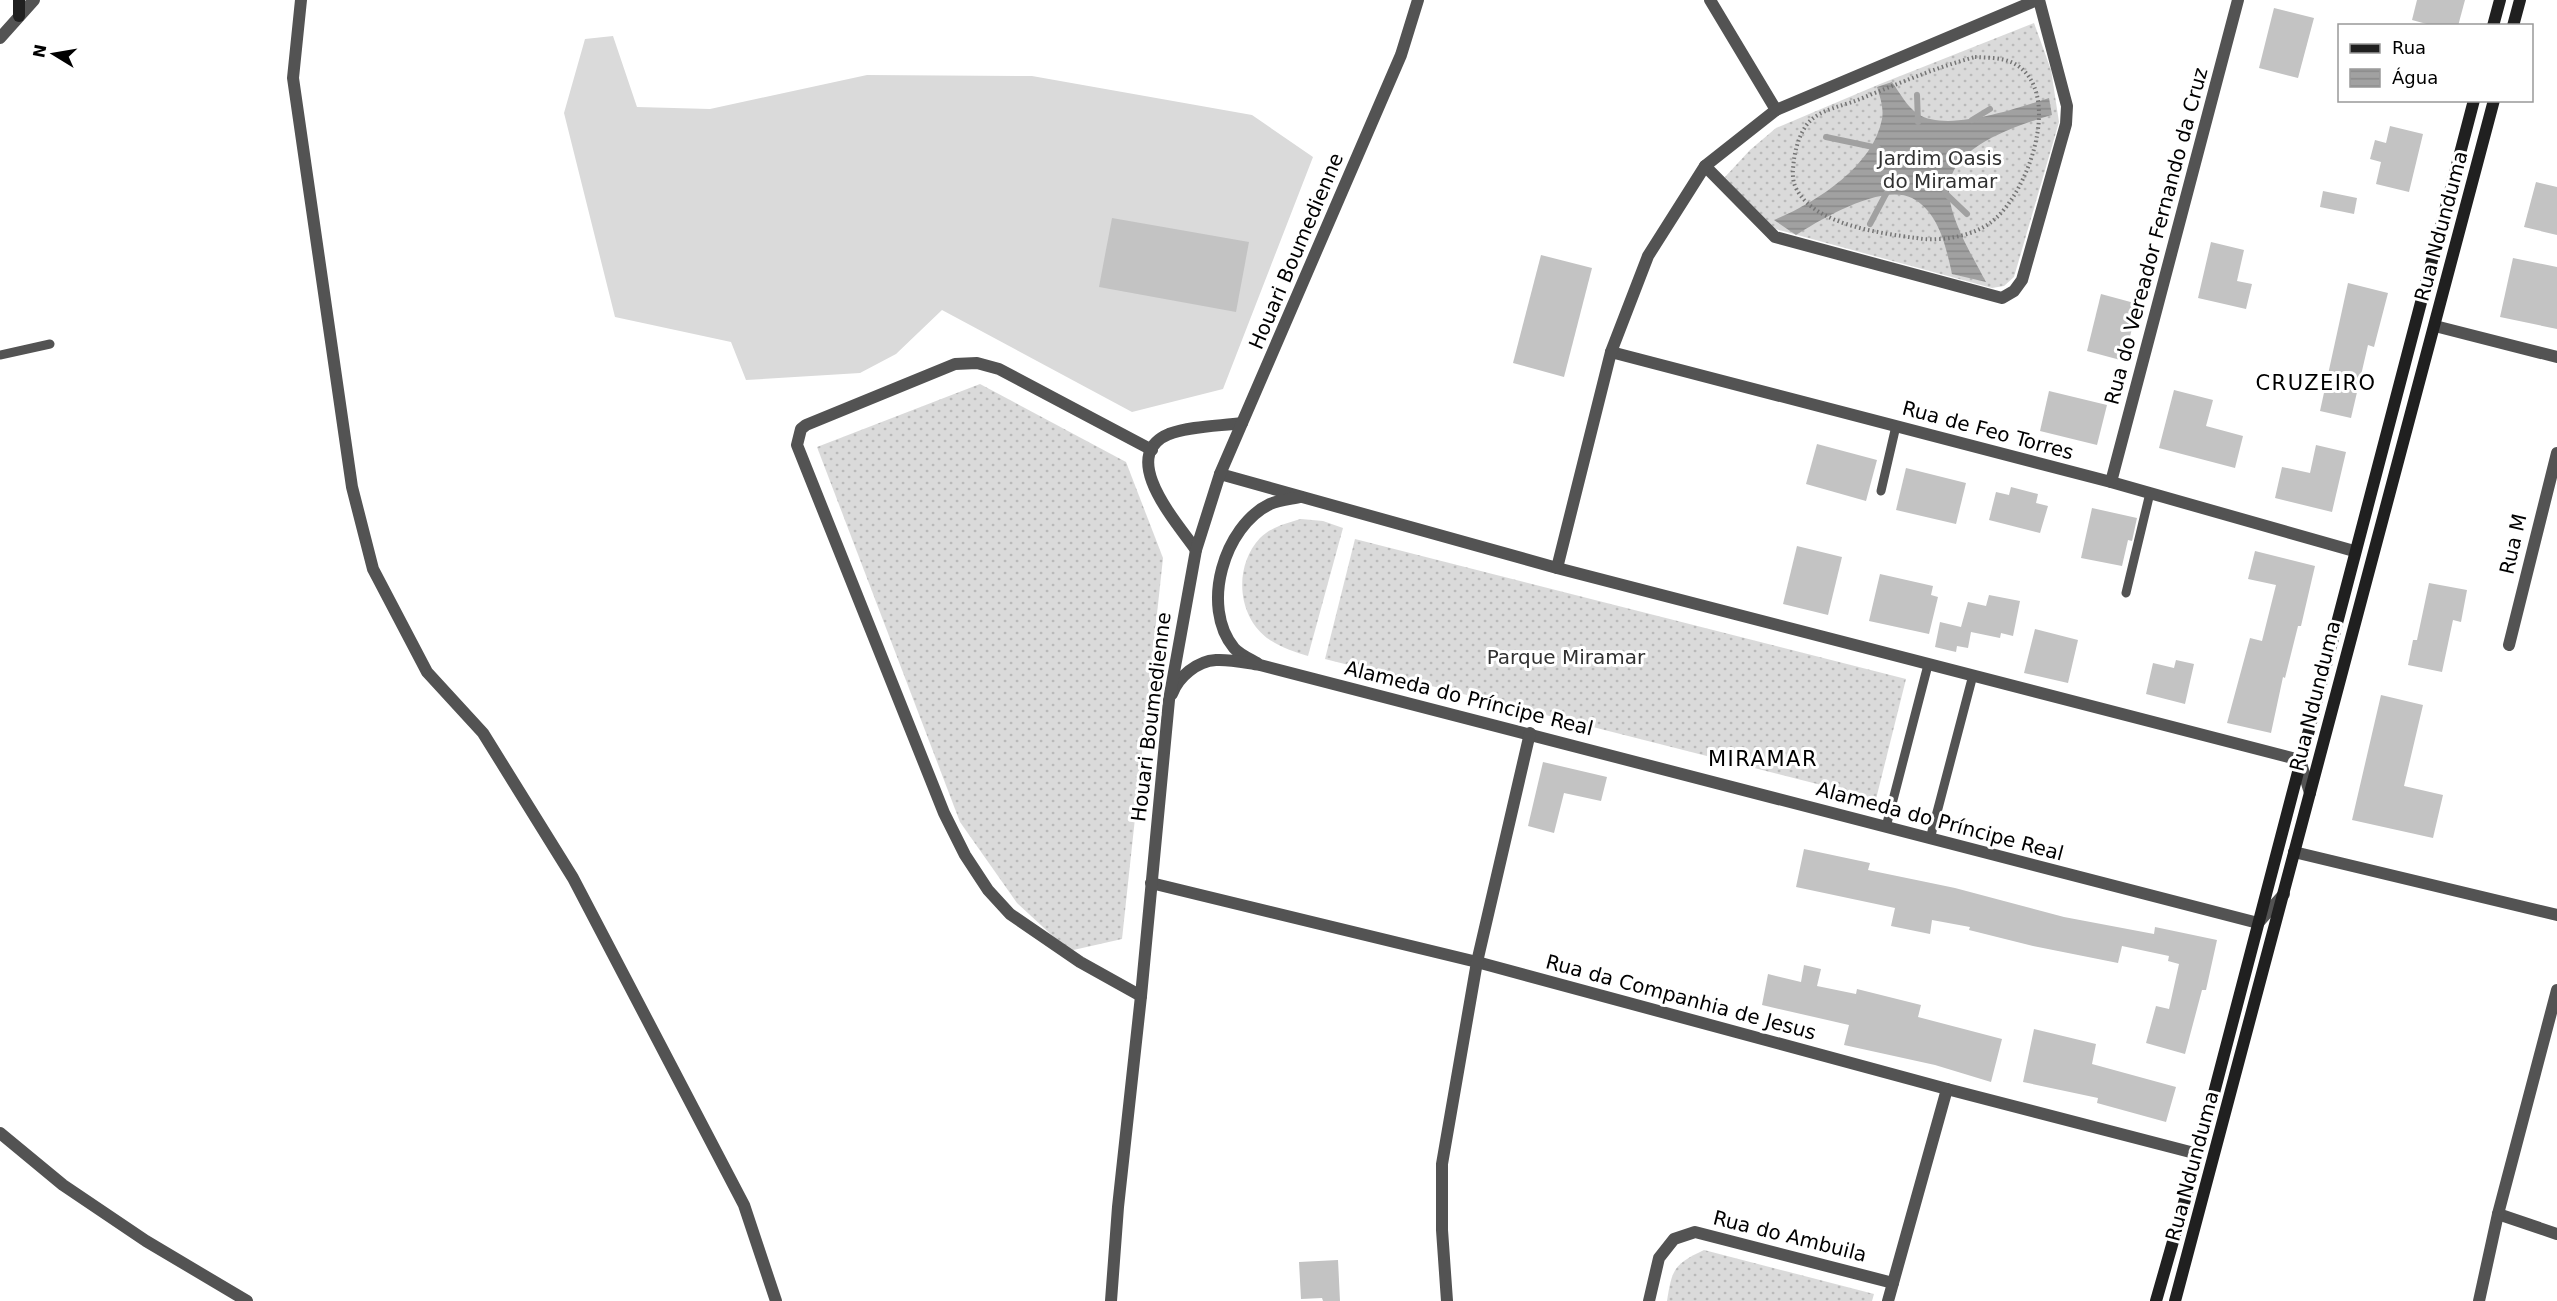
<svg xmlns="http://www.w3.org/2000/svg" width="2557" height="1301" viewBox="0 0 2557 1301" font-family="'DejaVu Sans',sans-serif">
	<defs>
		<pattern id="grass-dots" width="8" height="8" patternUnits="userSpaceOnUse" patternTransform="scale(1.5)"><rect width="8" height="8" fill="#dadada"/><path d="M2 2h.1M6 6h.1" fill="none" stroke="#b9b9b9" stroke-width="1.8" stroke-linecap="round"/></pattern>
		<pattern id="water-rules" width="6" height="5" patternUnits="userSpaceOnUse" patternTransform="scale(1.5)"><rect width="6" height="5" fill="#a1a1a1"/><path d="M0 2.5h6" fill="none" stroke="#898989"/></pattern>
	</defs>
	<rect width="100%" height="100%" fill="#fff"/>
	<g fill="url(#grass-dots)">
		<polygon points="2034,23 2051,70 2059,122 2014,277 2004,286 1992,288 1768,227 1725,177 1750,150 1776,128 1880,84"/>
		<polygon points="980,384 1126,462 1163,558 1122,939 1069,951 1017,903 960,822 817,447"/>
		<path d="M1301,519L1323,521L1343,528L1308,656C1295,652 1282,648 1270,640C1237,618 1233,567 1260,538C1271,527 1287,523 1301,519Z"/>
		<polygon points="1355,539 1906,679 1876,799 1325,659"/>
		<path d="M1704,1250L1874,1294L1872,1301H1667C1672,1269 1674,1264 1704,1250Z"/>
	</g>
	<polygon fill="#dadada" points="613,36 637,107 710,109 867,75 1032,76 1252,115 1313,157 1223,389 1132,412 942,310 896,354 860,373 746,380 731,342 615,317 564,113 585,39"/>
	<path fill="url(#water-rules)" d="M1892,82C1900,93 1907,107 1918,114C1947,133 2018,108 2049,98L2052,115C2018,125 1951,146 1949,188C1948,217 1973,257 1986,282L1952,274C1946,247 1939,212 1912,198C1882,183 1821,219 1796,235L1774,220C1815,203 1873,167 1882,119C1884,108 1880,97 1877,87Z"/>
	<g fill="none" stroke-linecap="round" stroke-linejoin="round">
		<g stroke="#a1a1a1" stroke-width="6">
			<polyline points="1917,95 1918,122"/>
			<polyline points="1972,120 1990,109"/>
			<polyline points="1826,137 1878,148"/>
			<polyline points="1945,193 1967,214"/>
			<polyline points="1870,224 1888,190"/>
		</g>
	</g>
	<g fill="#c3c3c3">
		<polygon points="2417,0 2465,0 2458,26 2434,26 2412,20"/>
		<polygon points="2274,8 2314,18 2298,78 2259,68"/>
		<polygon points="2390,126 2423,134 2409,192 2376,184 2381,162 2370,159 2375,140 2386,143"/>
		<polygon points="2536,182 2557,187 2557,235 2524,227"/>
		<polygon points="2323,191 2357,198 2354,214 2320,207"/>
		<polygon points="1112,218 1249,242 1236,312 1099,287"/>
		<polygon points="2211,242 2244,250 2237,281 2252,284 2246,309 2198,298"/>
		<polygon points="1541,255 1592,268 1564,377 1513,363"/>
		<polygon points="2513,258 2557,267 2557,329 2500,317"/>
		<polygon points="2348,283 2388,293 2374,347 2368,345 2351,418 2320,411"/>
		<polygon points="2101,294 2138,304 2124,361 2087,351"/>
		<polygon points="2174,390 2213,400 2206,426 2243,436 2235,468 2159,448"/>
		<polygon points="2049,391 2107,405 2097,445 2040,431"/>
		<polygon points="1817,444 1877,460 1866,501 1806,484"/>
		<polygon points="2316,445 2346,452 2332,512 2275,498 2282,467 2310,473"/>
		<polygon points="1906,468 1966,483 1956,524 1896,510"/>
		<polygon points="2011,487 2038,494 2036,503 2048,506 2040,533 1989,520 1996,492 2009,495"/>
		<polygon points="2092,508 2137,518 2132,541 2128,540 2122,566 2081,558"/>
		<polygon points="1797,546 1842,557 1828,615 1783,604"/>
		<polygon points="2255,551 2315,566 2301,626 2298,626 2285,678 2283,677 2271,733 2227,723 2250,638 2262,641 2276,585 2248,579"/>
		<polygon points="1880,574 1933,586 1931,595 1938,597 1929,634 1869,621"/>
		<polygon points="2429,583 2467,590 2461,622 2453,620 2442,672 2408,665 2413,640 2417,640"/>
		<polygon points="1989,595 2020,601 2013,636 2001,633 2000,638 1971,632 1968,648 1957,646 1956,652 1935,647 1940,622 1961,627 1968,602 1986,606"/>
		<polygon points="2035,629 2078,640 2068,683 2024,673"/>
		<polygon points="2176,660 2194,664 2185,704 2146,694 2153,663 2174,668"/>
		<polygon points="2381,695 2423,705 2404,786 2443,795 2433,838 2352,820"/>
		<polygon points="1543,762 1607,777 1601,801 1564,793 1554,833 1528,826"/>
		<polygon points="1804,849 1870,863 1868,870 1955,888 2064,917 2154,934 2155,927 2217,940 2206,990 2202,990 2185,1054 2146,1043 2156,1006 2169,1009 2179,964 2168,961 2169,956 2122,946 2118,963 2033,946 1969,930 1970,927 1932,920 1930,934 1891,926 1895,908 1796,887"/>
		<polygon points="1804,965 1821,969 1817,986 1856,994 1857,989 1921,1005 1918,1017 2002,1039 1991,1082 1935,1065 1844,1045 1849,1025 1762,1005 1768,974 1801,982"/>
		<polygon points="2034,1029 2096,1044 2092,1064 2176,1087 2166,1122 2097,1103 2098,1098 2023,1082"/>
		<polygon points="1338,1260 1340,1301 1323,1301 1322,1298 1301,1299 1299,1262"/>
	</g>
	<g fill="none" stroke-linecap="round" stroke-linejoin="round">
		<path stroke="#757575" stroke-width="4" stroke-dasharray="1.5 3" stroke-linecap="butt" d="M1975,57C1988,58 2003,57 2015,64C2065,93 2027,197 1990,223C1970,237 1939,242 1916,238C1880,233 1816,225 1797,190C1791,180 1793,169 1794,159C1796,146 1801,130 1810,121C1821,110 1841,106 1855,101C1895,85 1934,68 1975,57Z"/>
		<g stroke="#535353" stroke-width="9">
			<polyline points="0,355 50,344"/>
			<polyline points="1881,491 1896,426"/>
			<polyline points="2126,593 2150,493"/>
			<polyline points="1886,827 1928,665"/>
			<polyline points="1930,839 1973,675"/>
		</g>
		<g stroke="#535353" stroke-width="12">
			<polyline points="301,0 293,78 352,487 373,569 427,672 483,733 573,878 744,1205 776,1301"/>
			<polyline points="1710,0 1776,110"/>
			<polyline points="1705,166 1775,237 2002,298 2014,291 2022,280 2066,124 2067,106 2039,0"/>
			<polyline points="2435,326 2557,357"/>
			<polyline points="1611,352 2111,482 2354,551"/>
			<polyline points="1220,474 1557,568 2300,760 2310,793"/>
			<polyline points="2111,482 2238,0"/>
			<path d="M1196,550C1179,525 1116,456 1169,434C1191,426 1219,426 1242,423"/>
			<polyline points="1557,568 1611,352 1648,256 1705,166 1776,110 2037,0"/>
			<polyline points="2509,645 2557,453"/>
			<path d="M1257,663C1250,659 1239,654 1234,648C1200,607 1224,526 1270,504C1279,500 1292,499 1301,497"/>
			<path d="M1172,694C1178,677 1197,661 1216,660C1230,659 1246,663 1260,665L2258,923L2284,894"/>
			<polyline points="2294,852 2557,915"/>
			<polyline points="1151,883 1477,962 1947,1089 2198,1154"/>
			<polyline points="1141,996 1080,962 1010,914 988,890 965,855 944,813 797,445 801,429 806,425 955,364 977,363 999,369 1152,450"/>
			<polyline points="2498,1214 2557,1234"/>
			<polyline points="1447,1301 1442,1230 1442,1164 1477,962 1530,733"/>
			<polyline points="1649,1301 1659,1258 1674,1239 1695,1232 1893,1283"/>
			<polyline points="1888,1301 1947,1089"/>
			<polyline points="2479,1301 2498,1214 2557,990"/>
		</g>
		<g stroke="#535353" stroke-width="12">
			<polyline points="0,38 34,0"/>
			<polyline points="0,1133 63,1185 146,1241 247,1301"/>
			<polyline points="1111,1301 1118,1207 1141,996 1169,700 1196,550 1220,474 1401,55 1418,0"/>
		</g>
		<g stroke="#202020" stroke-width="12">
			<polyline points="19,16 19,0"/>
			<polyline points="2493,26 2500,0"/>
			<polyline points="2513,26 2520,0"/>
			<polyline points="2156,1301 2198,1154 2474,100"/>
			<polyline points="2175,1301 2494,100"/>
		</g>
	</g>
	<g text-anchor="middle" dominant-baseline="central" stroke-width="6" stroke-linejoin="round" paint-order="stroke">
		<g font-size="20" fill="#313131" stroke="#fff">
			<text x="1940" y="158">Jardim Oasis<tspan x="1940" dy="23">do Miramar</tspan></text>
			<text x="1566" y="657">Parque Miramar</text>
		</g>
		<g font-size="20" fill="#000" stroke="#fff">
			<text transform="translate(2441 226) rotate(-75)">Rua Ndunduma</text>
			<text transform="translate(2156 236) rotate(-75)">Rua do Vereador Fernando da Cruz</text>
			<text transform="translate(1296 251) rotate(-67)">Houari Boumedienne</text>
			<text transform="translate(1988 430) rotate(15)">Rua de Feo Torres</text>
			<text transform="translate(2513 544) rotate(-77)">Rua M</text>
			<text transform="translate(2315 696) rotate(-76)">Rua Ndunduma</text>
			<text transform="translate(1469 698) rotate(14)">Alameda do Príncipe Real</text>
			<text transform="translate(1151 717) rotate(-83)">Houari Boumedienne</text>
			<text transform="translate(1940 821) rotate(15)">Alameda do Príncipe Real</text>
			<text transform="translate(1681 997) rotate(15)">Rua da Companhia de Jesus</text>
			<text transform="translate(2192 1166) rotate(-75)">Rua Ndunduma</text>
			<text transform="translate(1790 1236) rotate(14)">Rua do Ambuila</text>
		</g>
		<g font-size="21" letter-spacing="1.5" fill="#000" stroke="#fff">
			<text x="2316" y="383">CRUZEIRO</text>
			<text x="1763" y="759">MIRAMAR</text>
		</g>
	</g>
	<rect x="2338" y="24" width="195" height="78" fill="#ffffff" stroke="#999999" stroke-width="1.5"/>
	<rect x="2350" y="44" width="30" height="9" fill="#202020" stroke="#999999" stroke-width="1.5"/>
	<text x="2392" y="54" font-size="18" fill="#000000">Rua</text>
	<rect x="2350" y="69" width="30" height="18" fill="url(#water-rules)" stroke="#999999" stroke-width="1.5"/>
	<text x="2392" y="84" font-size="18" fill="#000000">Água</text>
	<g transform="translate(54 54) rotate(281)" stroke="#ffffff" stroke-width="4.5" paint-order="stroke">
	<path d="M0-4.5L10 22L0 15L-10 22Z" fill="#000000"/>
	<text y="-9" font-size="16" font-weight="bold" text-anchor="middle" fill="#000000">N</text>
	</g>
</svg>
